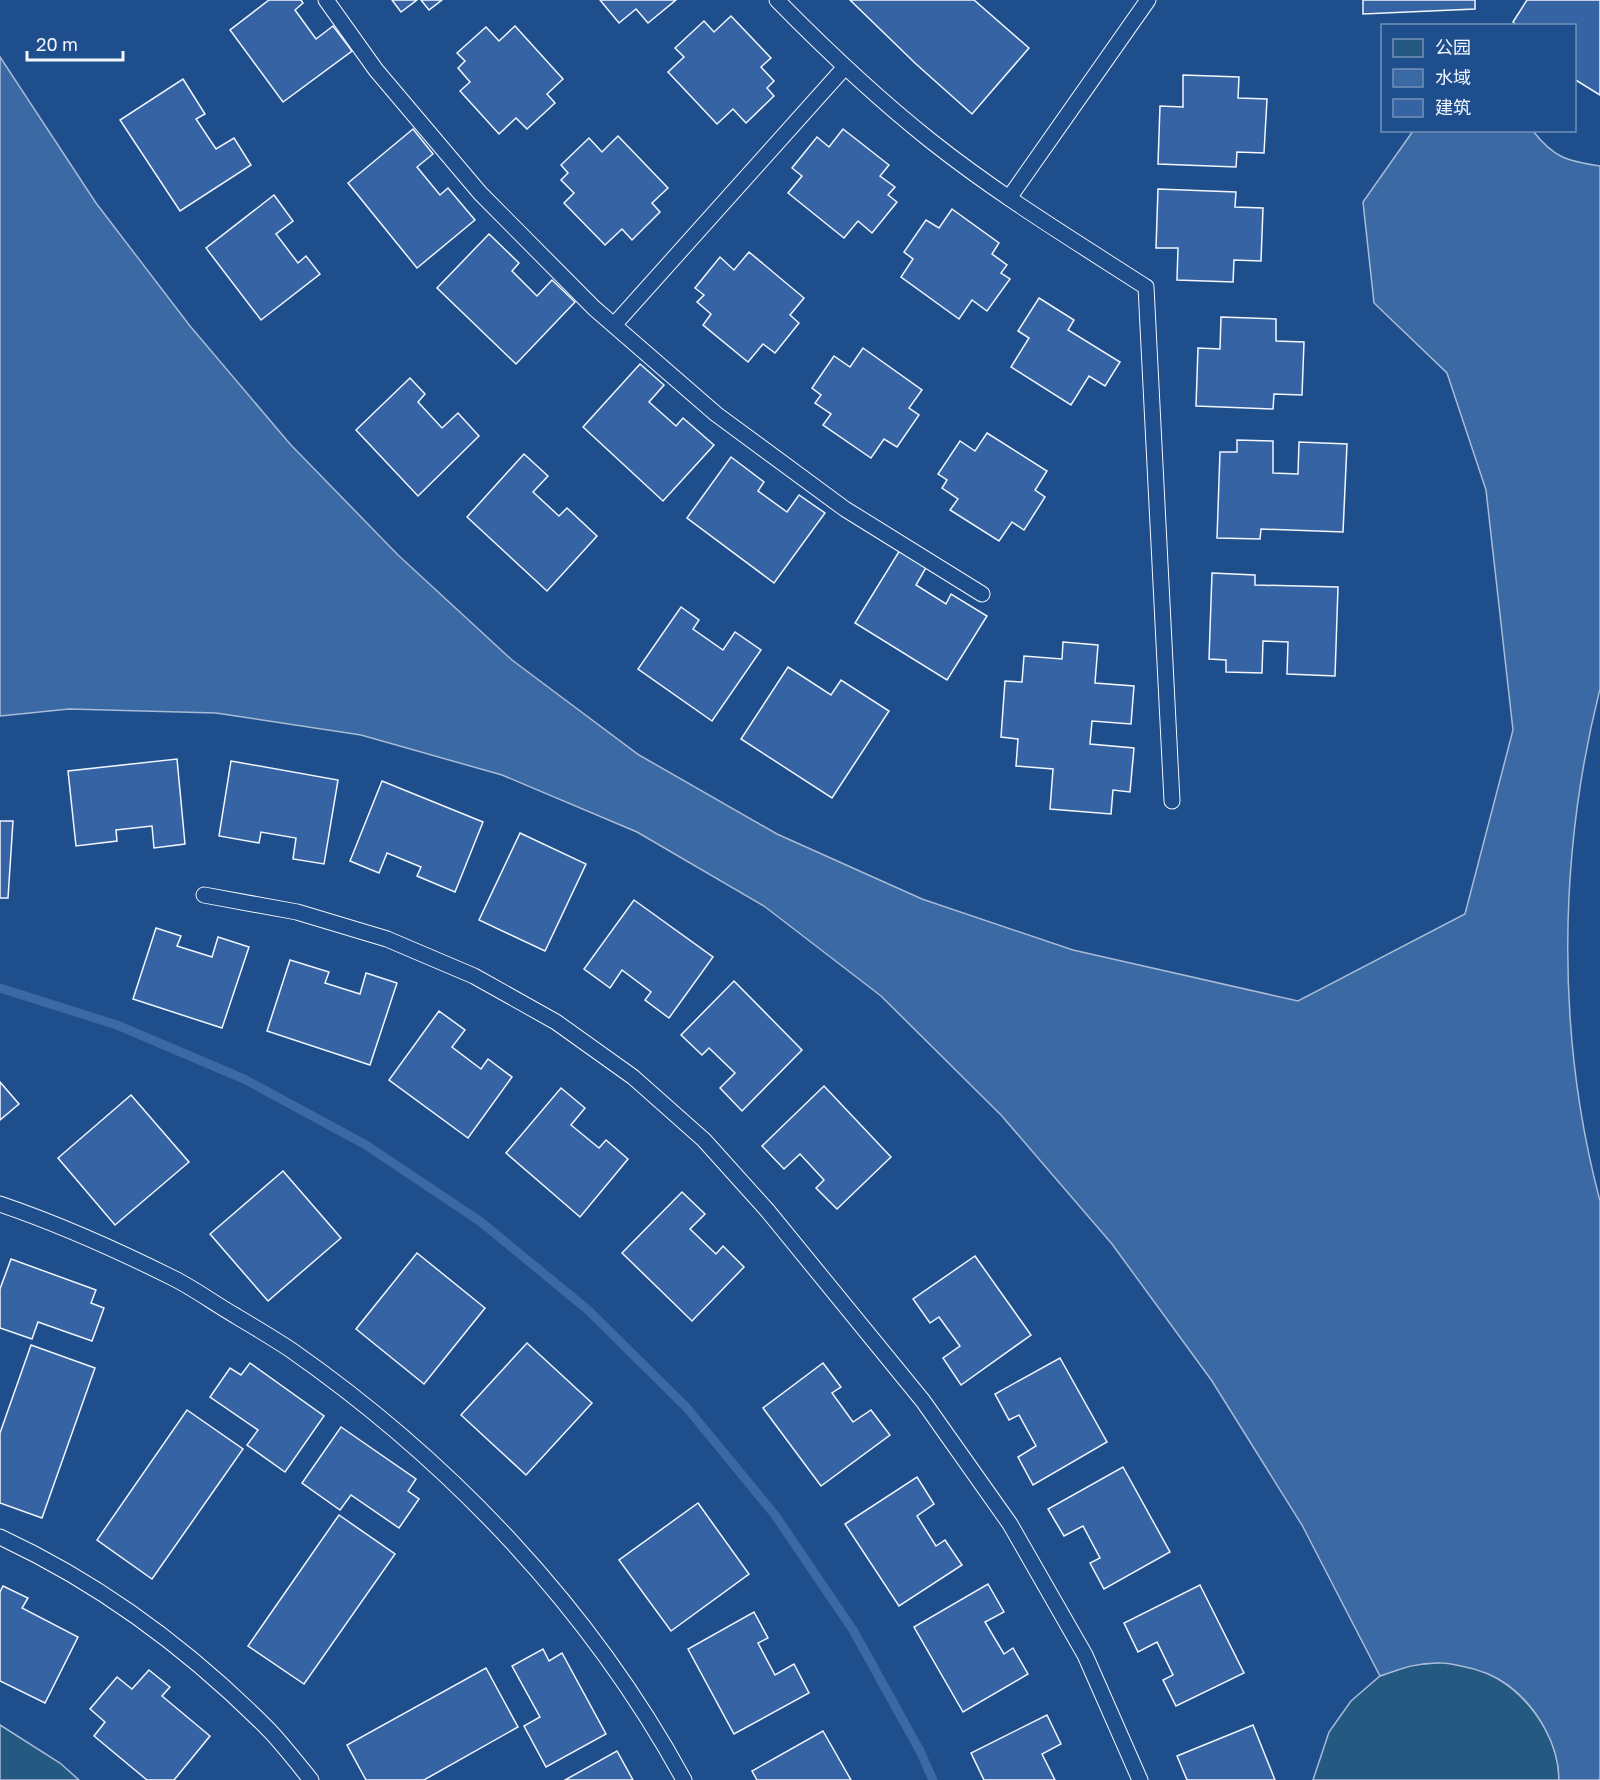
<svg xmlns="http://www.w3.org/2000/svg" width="1600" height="1780" viewBox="0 0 1600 1780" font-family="'Golos Text','Noto Sans SC',sans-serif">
	<rect width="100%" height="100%" fill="#1f4e8c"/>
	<g fill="#245a82" stroke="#a8bbd7" stroke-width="1.5">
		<path d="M1445,1662C1455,1665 1467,1666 1477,1669C1522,1685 1559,1733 1559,1780H1313L1329,1732L1351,1701L1380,1676L1412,1665Z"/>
		<polygon points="0,1725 60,1763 79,1780 0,1780"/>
	</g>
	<path fill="#3b69a3" stroke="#a8bbd7" stroke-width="1.5" d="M0,57L96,203L190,326L290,444L398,555L512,660L639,755L777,834L922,899L1073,950L1298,1001L1465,914L1513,730L1486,490L1447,373L1374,303L1363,202L1413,131H1533C1554,158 1567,161 1600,166V689C1558,855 1556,1035 1600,1201V1779L1598,1780H1559C1559,1744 1536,1706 1508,1685C1494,1675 1477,1669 1461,1666C1455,1665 1449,1663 1443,1663C1419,1662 1402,1668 1380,1676L1302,1525L1212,1381L1112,1244L1001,1115L881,996L764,906L637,832L502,775L361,735L216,713L69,709L0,716Z"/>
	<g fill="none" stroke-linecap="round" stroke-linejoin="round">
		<polyline stroke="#3b69a3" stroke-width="9" points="0,988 117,1025 244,1079 366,1145 481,1222 588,1310 687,1408 775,1515 853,1630 920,1751 933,1780"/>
	</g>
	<g fill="#3563a3" stroke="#f2f6ff" stroke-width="1.5">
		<polygon points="269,0 301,0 303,3 295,10 316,39 333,26 352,51 283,102 230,30"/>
		<polygon points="392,0 417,0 401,12"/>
		<polygon points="421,0 442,0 429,10"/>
		<polygon points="600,0 676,0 648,23 636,9 619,23"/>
		<polygon points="850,0 974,0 1029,48 972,114 916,64"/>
		<polygon points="1363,0 1475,0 1475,9 1363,14"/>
		<polygon points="1527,0 1600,0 1600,95 1574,79 1574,26 1517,26 1513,22"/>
		<polygon points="731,16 771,58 761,67 774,81 767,88 774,96 746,123 733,109 717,124 668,72 684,57 675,48 704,21 714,32"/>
		<polygon points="515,26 563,79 547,94 555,103 527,129 516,118 499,134 460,91 470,82 458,68 465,61 457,53 486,27 499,41"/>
		<polygon points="1183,75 1239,77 1238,98 1267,99 1264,153 1237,152 1236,167 1158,164 1160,106 1183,107"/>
		<polygon points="183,79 205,114 196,119 216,149 234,138 251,165 180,211 120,120"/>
		<polygon points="413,129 433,154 417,167 440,195 448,188 475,220 417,268 348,183"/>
		<polygon points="843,129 889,165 880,176 895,187 888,195 897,202 872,233 858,221 844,238 788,193 802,176 792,168 817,137 829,147"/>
		<polygon points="618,136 668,188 652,203 660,212 632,240 622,229 605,245 564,203 574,193 561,180 568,173 561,165 589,138 602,152"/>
		<polygon points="1158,189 1236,192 1235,207 1263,208 1261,261 1234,260 1233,282 1177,280 1178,248 1156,248"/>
		<polygon points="274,195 293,221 276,234 298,263 306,256 320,274 261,320 206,248"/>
		<polygon points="952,209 999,243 992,254 1007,265 1001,273 1010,279 987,311 972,300 959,319 901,277 913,259 904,252 926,220 939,228"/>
		<polygon points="489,234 519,263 512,271 537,296 552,280 575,302 516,364 437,288"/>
		<polygon points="749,252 804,298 790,315 799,323 775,353 763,344 748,362 703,325 711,314 697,302 704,295 695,288 720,257 734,270"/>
		<polygon points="1039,298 1074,320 1068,330 1120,362 1105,386 1089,376 1071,405 1011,367 1029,338 1018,331"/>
		<polygon points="1221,317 1276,319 1276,341 1304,342 1302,395 1274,394 1273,409 1196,406 1198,348 1220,349"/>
		<polygon points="863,348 922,390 909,408 919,415 897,447 884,439 871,458 823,425 831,414 815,403 821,395 812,388 834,356 850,367"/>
		<polygon points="640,364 664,385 649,402 676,426 683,418 714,445 663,501 583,427"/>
		<polygon points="410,378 425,394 418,402 442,428 458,413 479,436 418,496 356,430"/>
		<polygon points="987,433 1047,471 1035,490 1045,497 1024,530 1012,522 999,541 950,510 958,499 942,488 947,480 938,474 960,441 975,451"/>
		<polygon points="1237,440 1273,441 1273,473 1298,474 1299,442 1347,444 1343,532 1261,529 1260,539 1217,538 1220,452 1237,452"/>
		<polygon points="524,454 548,476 533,492 559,516 567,508 597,536 547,591 467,517"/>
		<polygon points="731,457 764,482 758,491 787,512 799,495 825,513 774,583 687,518"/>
		<polygon points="900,550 927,566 916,585 946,604 951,594 987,616 947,680 855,623"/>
		<polygon points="1212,573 1255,575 1255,585 1338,587 1335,676 1287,674 1288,642 1263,641 1262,673 1226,672 1226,660 1209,659"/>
		<polygon points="681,607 699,620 693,629 723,650 735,632 761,650 712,721 638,669"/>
		<polygon points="1063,642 1098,645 1095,683 1134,686 1131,724 1092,721 1090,744 1134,748 1130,792 1113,790 1111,814 1050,809 1053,769 1016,766 1018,739 1001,737 1005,681 1022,682 1024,656 1062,659"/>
		<polygon points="788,667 831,695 841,680 889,711 832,798 741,739"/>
		<polygon points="177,759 185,844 154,848 152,826 116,830 117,841 76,846 68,771"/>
		<polygon points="231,761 338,780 324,864 293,859 296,838 261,832 259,843 219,836"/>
		<polygon points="382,781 483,822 455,892 417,876 421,867 387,853 379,873 350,861"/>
		<polygon points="0,821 13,821 8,898 0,898"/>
		<polygon points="520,833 586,864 545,951 479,920"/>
		<polygon points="634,900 713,957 669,1018 645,1000 651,992 622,970 610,988 584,969"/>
		<polygon points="156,928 181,936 177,946 212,957 218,937 249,947 222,1028 133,999"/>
		<polygon points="290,960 329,972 325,983 360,994 366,973 397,983 370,1065 267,1031"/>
		<polygon points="734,981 802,1050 742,1111 720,1088 735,1073 709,1048 702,1055 681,1035"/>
		<polygon points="439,1011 465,1030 452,1047 481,1069 488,1059 512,1077 468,1138 389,1080"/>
		<polygon points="0,1082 19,1104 0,1120"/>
		<polygon points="824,1086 891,1157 837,1209 816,1188 824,1180 800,1154 784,1169 762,1146"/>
		<polygon points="561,1088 585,1108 571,1125 599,1148 606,1140 628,1159 580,1217 506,1153"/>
		<polygon points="131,1095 189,1162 115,1225 58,1158"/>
		<polygon points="283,1171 341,1238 268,1301 210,1234"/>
		<polygon points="682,1192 705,1214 690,1229 716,1254 723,1246 744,1267 692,1321 622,1253"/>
		<polygon points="417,1253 485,1308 424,1384 356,1329"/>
		<polygon points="975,1256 1031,1335 961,1385 943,1358 960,1346 939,1317 930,1323 913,1299"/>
		<polygon points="11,1259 96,1290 91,1303 104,1308 92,1341 38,1322 32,1339 0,1328 0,1289"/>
		<polygon points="527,1343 592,1403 526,1475 461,1415"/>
		<polygon points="31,1345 95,1368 42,1518 0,1503 0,1433"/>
		<polygon points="1060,1358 1107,1442 1033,1485 1018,1457 1036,1446 1019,1415 1009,1420 995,1394"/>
		<polygon points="250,1363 324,1416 285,1472 247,1445 258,1430 210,1397 230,1368 241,1375"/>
		<polygon points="823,1363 841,1387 832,1393 853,1422 871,1410 890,1435 821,1486 763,1408"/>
		<polygon points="187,1410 243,1449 152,1579 97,1540"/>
		<polygon points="341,1427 416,1479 408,1491 419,1499 399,1528 351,1495 340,1510 302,1483"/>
		<polygon points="1123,1467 1170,1552 1104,1589 1090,1563 1100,1558 1083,1526 1064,1536 1048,1509"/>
		<polygon points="917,1477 934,1504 917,1516 936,1546 945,1540 962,1565 899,1606 845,1524"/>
		<polygon points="698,1503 749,1574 671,1631 619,1560"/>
		<polygon points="339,1515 395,1554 304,1684 248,1646"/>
		<polygon points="988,1584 1004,1612 985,1622 1004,1654 1013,1648 1028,1674 963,1712 914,1627"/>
		<polygon points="1200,1585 1244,1673 1176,1706 1163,1680 1173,1675 1157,1642 1138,1652 1124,1623"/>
		<polygon points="3,1586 28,1598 22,1608 78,1637 45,1703 0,1681 0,1592"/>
		<polygon points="754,1612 768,1638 758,1643 775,1675 794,1664 809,1693 734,1734 688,1649"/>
		<polygon points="543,1649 549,1661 562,1653 606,1734 546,1767 524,1726 540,1717 512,1666"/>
		<polygon points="486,1668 518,1727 424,1780 366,1780 347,1745"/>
		<polygon points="149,1670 170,1687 162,1696 210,1736 174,1780 147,1780 94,1736 105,1722 90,1709 117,1677 132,1689"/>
		<polygon points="1047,1715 1061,1744 1042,1754 1055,1780 984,1780 971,1753"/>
		<polygon points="1253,1725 1275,1780 1187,1780 1177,1756"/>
		<polygon points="823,1731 851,1780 757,1780 752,1771"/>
		<polygon points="617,1751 633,1780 565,1780"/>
	</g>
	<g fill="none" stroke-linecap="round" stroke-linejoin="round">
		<defs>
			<g id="lane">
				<polyline points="326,0 376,70 480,193 594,308 716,414 845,509 982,594"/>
				<path d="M777,0C826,50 877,98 931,141C999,195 1073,240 1146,287L1172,801"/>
				<polyline points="1009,198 1148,0"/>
				<polyline points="614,325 845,67"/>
				<polyline points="204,895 297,912 387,939 474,976 556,1022 633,1077 704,1140 767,1210 923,1401 1010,1524 1085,1655 1140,1780"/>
				<path d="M0,1204C59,1224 117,1250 173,1278C195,1289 215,1304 236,1316C254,1327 273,1338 291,1350C451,1462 590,1608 684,1780"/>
				<path d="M0,1537C101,1584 192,1652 270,1731C284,1746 298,1764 311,1780"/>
			</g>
		</defs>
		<use href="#lane" stroke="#f2f6ff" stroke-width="17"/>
		<use href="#lane" stroke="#1f4e8c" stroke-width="15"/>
	</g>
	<rect x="1381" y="24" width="195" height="108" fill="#1f4e8c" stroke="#7391ba" stroke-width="1.5"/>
	<rect x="1393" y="39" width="30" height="18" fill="#245a82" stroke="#7391ba" stroke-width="1.5"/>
	<text x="1435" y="54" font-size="18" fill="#f2f6ff">公园</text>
	<rect x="1393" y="69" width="30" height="18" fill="#3b69a3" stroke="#7391ba" stroke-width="1.5"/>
	<text x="1435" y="84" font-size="18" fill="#f2f6ff">水域</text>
	<rect x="1393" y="99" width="30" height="18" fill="#3563a3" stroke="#7391ba" stroke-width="1.5"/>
	<text x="1435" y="114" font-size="18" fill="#f2f6ff">建筑</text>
	<path d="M27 51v9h96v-9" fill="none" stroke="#f2f6ff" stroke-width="3"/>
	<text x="36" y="51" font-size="18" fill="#f2f6ff" stroke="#1f4e8c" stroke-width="4.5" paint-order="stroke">20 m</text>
</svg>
